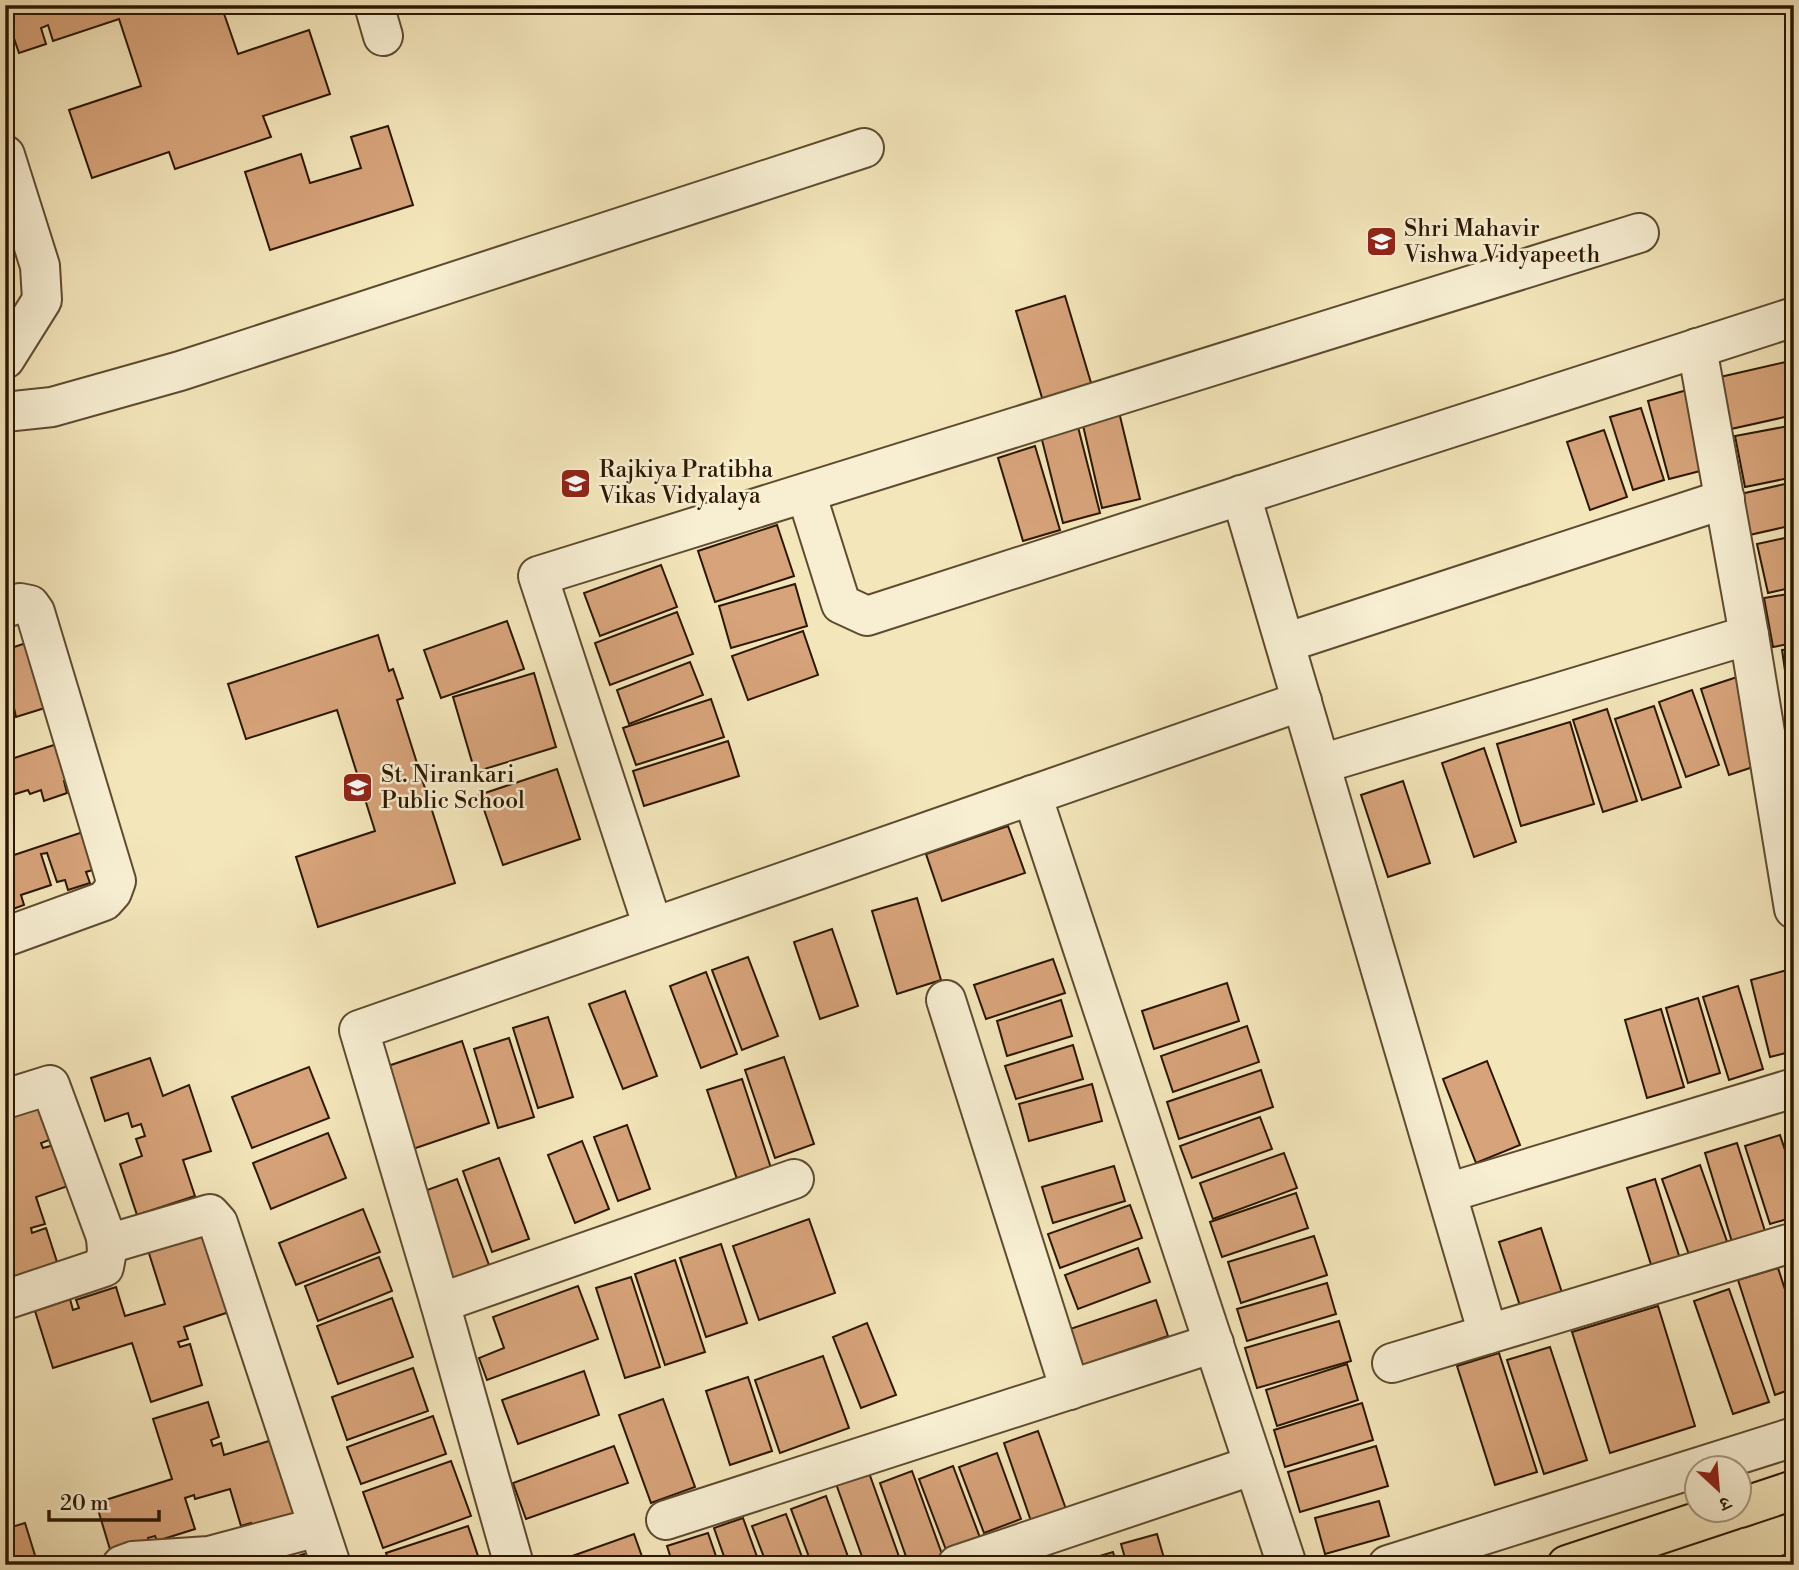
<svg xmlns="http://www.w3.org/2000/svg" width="1799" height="1570" viewBox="0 0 1799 1570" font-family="'Libre Bodoni','Noto Serif Devanagari',serif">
	<rect width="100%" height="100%" fill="#f4e6bb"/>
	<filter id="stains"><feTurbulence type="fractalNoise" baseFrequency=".00286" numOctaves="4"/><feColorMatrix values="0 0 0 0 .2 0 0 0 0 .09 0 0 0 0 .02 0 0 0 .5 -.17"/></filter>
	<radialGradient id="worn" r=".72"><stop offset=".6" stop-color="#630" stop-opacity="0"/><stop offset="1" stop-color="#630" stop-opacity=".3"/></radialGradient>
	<g fill="#d7a37a" stroke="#2c1700" stroke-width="2">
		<polygon points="5,5 221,5 238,54 309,30 330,94 263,116 271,137 175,169 169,152 92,178 69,110 141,86 119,19 53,41 48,25 41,28 46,44 19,53 5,12"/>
		<polygon points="388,126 413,205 270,250 245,172 301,154 310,183 361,168 351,137"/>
		<polygon points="1065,296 1095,396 1046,411 1016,311"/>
		<polygon points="1794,360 1794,415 1731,429 1720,377"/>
		<polygon points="1687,390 1708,469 1669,479 1648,401"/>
		<polygon points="1641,408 1664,480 1633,490 1610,417"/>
		<polygon points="1119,412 1140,499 1102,508 1082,421"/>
		<polygon points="1794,425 1794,477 1745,487 1735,436"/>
		<polygon points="1078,427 1100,513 1063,523 1041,436"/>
		<polygon points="1604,430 1627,497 1590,510 1567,442"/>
		<polygon points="1035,446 1060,530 1023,541 998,458"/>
		<polygon points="1794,482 1794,525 1745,536 1736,495"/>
		<polygon points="777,525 794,576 715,602 698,551"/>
		<polygon points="1794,536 1794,587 1768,593 1757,544"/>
		<polygon points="661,565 677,607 600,636 584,593"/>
		<polygon points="795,584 807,626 731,648 719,606"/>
		<polygon points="1794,593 1794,643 1773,647 1764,598"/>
		<polygon points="677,612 693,654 610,685 595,643"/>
		<polygon points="507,621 524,669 441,698 424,650"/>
		<polygon points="803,631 818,675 748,700 732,656"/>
		<polygon points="378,635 389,671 393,669 403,698 397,700 455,883 318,927 296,857 375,831 337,710 246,739 228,684"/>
		<polygon points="32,641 48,707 16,717 14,708 5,710 5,646 8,649"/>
		<polygon points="1794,649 1794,690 1788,691 1782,650"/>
		<polygon points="690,662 703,695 629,724 617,690"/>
		<polygon points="534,673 556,747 475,772 453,697"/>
		<polygon points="1737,677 1765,763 1729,775 1701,689"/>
		<polygon points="1692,690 1719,765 1686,777 1659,702"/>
		<polygon points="711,699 724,737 636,765 623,728"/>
		<polygon points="1654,706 1681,787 1642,800 1615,719"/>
		<polygon points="1607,709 1637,801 1603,812 1573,720"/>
		<polygon points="1570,722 1594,804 1521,826 1497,744"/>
		<polygon points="728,741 739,776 644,806 633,771"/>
		<polygon points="63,742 74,777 64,781 67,793 44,801 41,790 30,794 28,790 12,795 13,799 5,802 5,761"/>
		<polygon points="1484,748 1516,842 1474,857 1442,763"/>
		<polygon points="557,769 580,839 503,865 479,795"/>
		<polygon points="1403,781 1430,863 1388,877 1361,795"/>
		<polygon points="1008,826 1025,873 942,901 926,854"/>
		<polygon points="86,831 99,868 86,872 90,883 68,890 65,880 57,882 47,853 41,854 51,885 21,895 24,905 5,912 5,858"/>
		<polygon points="917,898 941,980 897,994 872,911"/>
		<polygon points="832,929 858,1006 820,1019 794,942"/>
		<polygon points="748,957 778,1036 742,1050 712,970"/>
		<polygon points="1053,959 1065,993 986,1019 974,985"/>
		<polygon points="1791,969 1794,981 1794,1051 1770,1057 1751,980"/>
		<polygon points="706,972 737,1054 701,1068 670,986"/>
		<polygon points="1227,983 1239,1021 1154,1049 1142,1011"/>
		<polygon points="1738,986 1763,1069 1729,1080 1703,997"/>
		<polygon points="625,991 657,1076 623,1089 589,1004"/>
		<polygon points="1698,998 1720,1073 1688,1083 1666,1008"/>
		<polygon points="1061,1000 1072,1036 1007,1056 997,1021"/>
		<polygon points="1661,1009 1684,1087 1647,1098 1625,1020"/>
		<polygon points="548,1017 573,1097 538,1108 513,1028"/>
		<polygon points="1247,1026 1259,1062 1173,1092 1161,1056"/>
		<polygon points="509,1038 534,1117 498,1128 474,1049"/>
		<polygon points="462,1041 489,1123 413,1149 385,1067"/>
		<polygon points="1073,1045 1083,1079 1016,1099 1005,1066"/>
		<polygon points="784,1057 814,1144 775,1158 745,1070"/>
		<polygon points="150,1058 163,1096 189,1085 211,1151 183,1160 195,1196 137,1215 120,1164 142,1156 136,1139 145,1136 141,1124 132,1127 128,1113 105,1121 91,1078"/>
		<polygon points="1487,1061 1520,1145 1476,1163 1443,1079"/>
		<polygon points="309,1067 329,1118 252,1148 232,1097"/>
		<polygon points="1261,1070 1273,1107 1179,1139 1167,1102"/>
		<polygon points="742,1079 771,1168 737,1179 707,1090"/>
		<polygon points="1092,1084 1102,1121 1029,1141 1019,1104"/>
		<polygon points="40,1104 52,1139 41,1143 43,1148 54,1145 68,1186 36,1197 45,1224 31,1228 32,1233 46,1228 59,1268 5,1281 5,1196 7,1195 5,1189 5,1115"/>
		<polygon points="1260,1117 1272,1149 1192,1178 1180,1146"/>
		<polygon points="627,1125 650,1189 618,1201 594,1137"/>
		<polygon points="1794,1129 1794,1154 1787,1131"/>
		<polygon points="328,1133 346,1178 271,1209 253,1163"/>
		<polygon points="1780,1135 1794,1177 1794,1217 1770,1224 1745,1146"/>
		<polygon points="582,1141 609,1209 575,1223 548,1155"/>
		<polygon points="1737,1143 1765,1231 1732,1242 1705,1153"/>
		<polygon points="1284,1153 1297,1188 1213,1219 1200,1183"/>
		<polygon points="499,1158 529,1239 492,1252 463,1171"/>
		<polygon points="1700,1165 1730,1250 1692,1263 1662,1179"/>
		<polygon points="1114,1166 1125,1201 1053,1223 1042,1187"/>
		<polygon points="457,1179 489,1265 450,1279 419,1193"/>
		<polygon points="1655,1179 1681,1262 1653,1271 1627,1188"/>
		<polygon points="1296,1193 1308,1228 1222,1257 1210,1222"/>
		<polygon points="1130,1205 1142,1238 1060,1268 1048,1234"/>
		<polygon points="363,1209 380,1252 296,1285 279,1243"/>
		<polygon points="809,1219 835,1293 759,1320 733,1246"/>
		<polygon points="1541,1228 1566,1305 1524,1318 1499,1242"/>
		<polygon points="203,1229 229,1312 184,1327 188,1339 178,1342 180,1347 190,1344 202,1385 151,1402 132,1343 53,1368 35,1311 70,1299 73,1310 79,1308 76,1300 116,1287 125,1316 165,1304 147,1247"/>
		<polygon points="1314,1236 1327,1275 1241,1303 1228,1262"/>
		<polygon points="721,1244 747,1323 706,1337 680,1258"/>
		<polygon points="1138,1248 1150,1282 1078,1309 1065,1275"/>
		<polygon points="379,1257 392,1291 318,1321 305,1286"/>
		<polygon points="675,1260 705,1352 665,1365 635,1274"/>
		<polygon points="1778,1268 1794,1317 1794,1388 1775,1395 1738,1280"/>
		<polygon points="631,1277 660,1367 625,1378 596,1288"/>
		<polygon points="1327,1283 1336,1314 1247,1341 1237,1309"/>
		<polygon points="578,1286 598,1339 487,1380 479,1358 504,1348 493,1317"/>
		<polygon points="1729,1289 1769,1402 1733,1414 1694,1301"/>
		<polygon points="392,1298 413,1357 338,1384 317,1326"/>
		<polygon points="1156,1300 1168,1336 1083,1365 1070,1329"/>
		<polygon points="1658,1306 1695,1426 1610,1453 1572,1332"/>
		<polygon points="1339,1321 1351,1361 1257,1388 1245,1348"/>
		<polygon points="867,1323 896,1395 861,1408 833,1337"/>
		<polygon points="1550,1347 1587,1460 1544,1474 1507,1360"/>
		<polygon points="1499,1353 1537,1472 1495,1485 1457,1366"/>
		<polygon points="823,1356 849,1428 780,1453 755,1380"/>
		<polygon points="1347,1364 1358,1400 1277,1426 1266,1390"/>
		<polygon points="413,1368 428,1411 347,1440 332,1397"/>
		<polygon points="584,1371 599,1415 518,1444 502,1400"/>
		<polygon points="748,1377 772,1451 730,1465 706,1391"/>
		<polygon points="663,1399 695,1487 651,1503 619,1415"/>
		<polygon points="208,1402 219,1437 211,1440 213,1446 221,1443 224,1455 272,1440 298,1524 256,1537 251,1523 241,1526 230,1489 195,1499 194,1495 185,1498 195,1529 157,1541 155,1536 148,1538 149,1544 112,1556 96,1503 172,1479 153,1419"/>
		<polygon points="1362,1403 1373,1440 1285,1467 1274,1430"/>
		<polygon points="433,1416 446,1454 361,1484 347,1447"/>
		<polygon points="1038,1431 1067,1512 1032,1524 1004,1443"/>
		<polygon points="614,1446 628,1483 526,1519 513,1483"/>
		<polygon points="1376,1446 1388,1486 1300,1512 1288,1472"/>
		<polygon points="997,1453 1021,1519 984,1533 959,1467"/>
		<polygon points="451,1461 471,1516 383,1548 363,1492"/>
		<polygon points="953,1466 982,1543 948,1555 919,1479"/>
		<polygon points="868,1470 902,1565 865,1565 835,1481"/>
		<polygon points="912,1471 943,1557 923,1565 909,1565 880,1483"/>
		<polygon points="826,1496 851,1565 812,1565 791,1509"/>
		<polygon points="1379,1501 1389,1536 1325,1554 1315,1518"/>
		<polygon points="786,1514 805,1565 767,1565 752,1526"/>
		<polygon points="743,1518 760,1565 727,1565 714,1528"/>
		<polygon points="25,1523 38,1565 5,1565 5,1529"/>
		<polygon points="468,1526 481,1565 390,1565 386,1553"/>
		<polygon points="708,1533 719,1565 673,1565 667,1546"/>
		<polygon points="634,1534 645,1565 547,1565"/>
		<polygon points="1157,1534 1166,1565 1127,1565 1121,1544"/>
		<polygon points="1113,1552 1117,1565 1077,1565 1076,1563"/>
		<polygon points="304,1554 307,1565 270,1565"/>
	</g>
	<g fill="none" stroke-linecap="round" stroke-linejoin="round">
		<defs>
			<g id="minor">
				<polyline points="374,5 383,36"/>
				<polyline points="5,155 40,266 42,300 5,359"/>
				<polyline points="1697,348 1749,635 1794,909"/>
				<polyline points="5,412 52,407 180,371 864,148"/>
				<polyline points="806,493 841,604 867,616 1794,317"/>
				<polyline points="1241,495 1488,1334"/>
				<polyline points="5,608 20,603 30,605 35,612 116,881 112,892 104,901 5,937"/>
				<polyline points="1285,643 1725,499"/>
				<polyline points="1321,764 1749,635"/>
				<polyline points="1032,795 1287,1565"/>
				<polyline points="653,927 538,576 1639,233"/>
				<polyline points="946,1000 1070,1390"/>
				<polyline points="5,1099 50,1085 106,1237 118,1241 210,1214 218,1223 331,1565"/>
				<polyline points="1447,1193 1794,1088"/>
				<polyline points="5,1300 104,1267 107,1251 106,1237"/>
				<polyline points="440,1303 794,1179"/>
				<polyline points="1392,1363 1788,1244"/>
				<polyline points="666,1520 1214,1343"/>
				<polyline points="122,1565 133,1561 209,1556 318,1527"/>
				<polyline points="514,1565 440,1303 359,1030 1302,701"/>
				<polyline points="957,1565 1254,1465"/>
				<polyline points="1388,1565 1794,1437"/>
			</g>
			<g id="major">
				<polyline points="1740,1508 1794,1490"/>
				<polyline points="1567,1565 1733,1510"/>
			</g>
		</defs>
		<use href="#minor" stroke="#5e4b2f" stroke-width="42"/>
		<use href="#major" stroke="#2c1700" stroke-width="42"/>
		<use href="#minor" stroke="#f8efd3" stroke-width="38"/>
		<use href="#major" stroke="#f4e6bb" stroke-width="38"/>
		<defs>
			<polyline id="rail" points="1763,1565 1794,1555"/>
		</defs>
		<use href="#rail" stroke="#2c1700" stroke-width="8"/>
		<use href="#rail" stroke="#f8efd3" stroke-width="5" stroke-dasharray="16" stroke-linecap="butt"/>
	</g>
	<defs>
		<symbol id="school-square" viewBox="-11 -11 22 22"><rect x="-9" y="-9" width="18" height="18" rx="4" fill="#8f2418" stroke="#f8efd3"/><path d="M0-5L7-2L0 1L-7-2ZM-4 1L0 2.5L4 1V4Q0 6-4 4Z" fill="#fff"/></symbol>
	</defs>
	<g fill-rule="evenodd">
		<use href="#school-square" x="1364" y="224" width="35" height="35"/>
		<use href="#school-square" x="558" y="466" width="35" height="35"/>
		<use href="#school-square" x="340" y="770" width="35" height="35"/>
	</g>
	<g text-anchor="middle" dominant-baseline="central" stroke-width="5" stroke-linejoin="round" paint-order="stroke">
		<g font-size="23" fill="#2c1700" stroke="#f8efd3" text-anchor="start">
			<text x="1404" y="229">Shri Mahavir<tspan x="1404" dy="26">Vishwa Vidyapeeth</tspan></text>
			<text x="599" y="470">Rajkiya Pratibha<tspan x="599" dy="26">Vikas Vidyalaya</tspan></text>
			<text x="381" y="775">St. Nirankari<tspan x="381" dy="26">Public School</tspan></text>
		</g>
	</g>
	<rect width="1799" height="1570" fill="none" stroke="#f4e6bb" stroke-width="28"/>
	<rect x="7" y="7" width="1785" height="1556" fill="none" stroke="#2c1700" stroke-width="3.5"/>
	<rect x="14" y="14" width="1771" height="1542" fill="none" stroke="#2c1700" stroke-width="2"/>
	<g transform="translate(1718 1489) rotate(154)"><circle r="33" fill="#f8efd3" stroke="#a6997f" stroke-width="2"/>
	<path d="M0-5L12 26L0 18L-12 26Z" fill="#8f2418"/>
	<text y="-10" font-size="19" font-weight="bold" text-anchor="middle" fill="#2c1700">उ</text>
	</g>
	<path d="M49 1510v10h110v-10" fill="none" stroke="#2c1700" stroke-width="3.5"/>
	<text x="60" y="1510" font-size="21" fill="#2c1700" stroke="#f8efd3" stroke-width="5" paint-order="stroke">20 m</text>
	<rect width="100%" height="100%" filter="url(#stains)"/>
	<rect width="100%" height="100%" fill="url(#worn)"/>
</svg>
